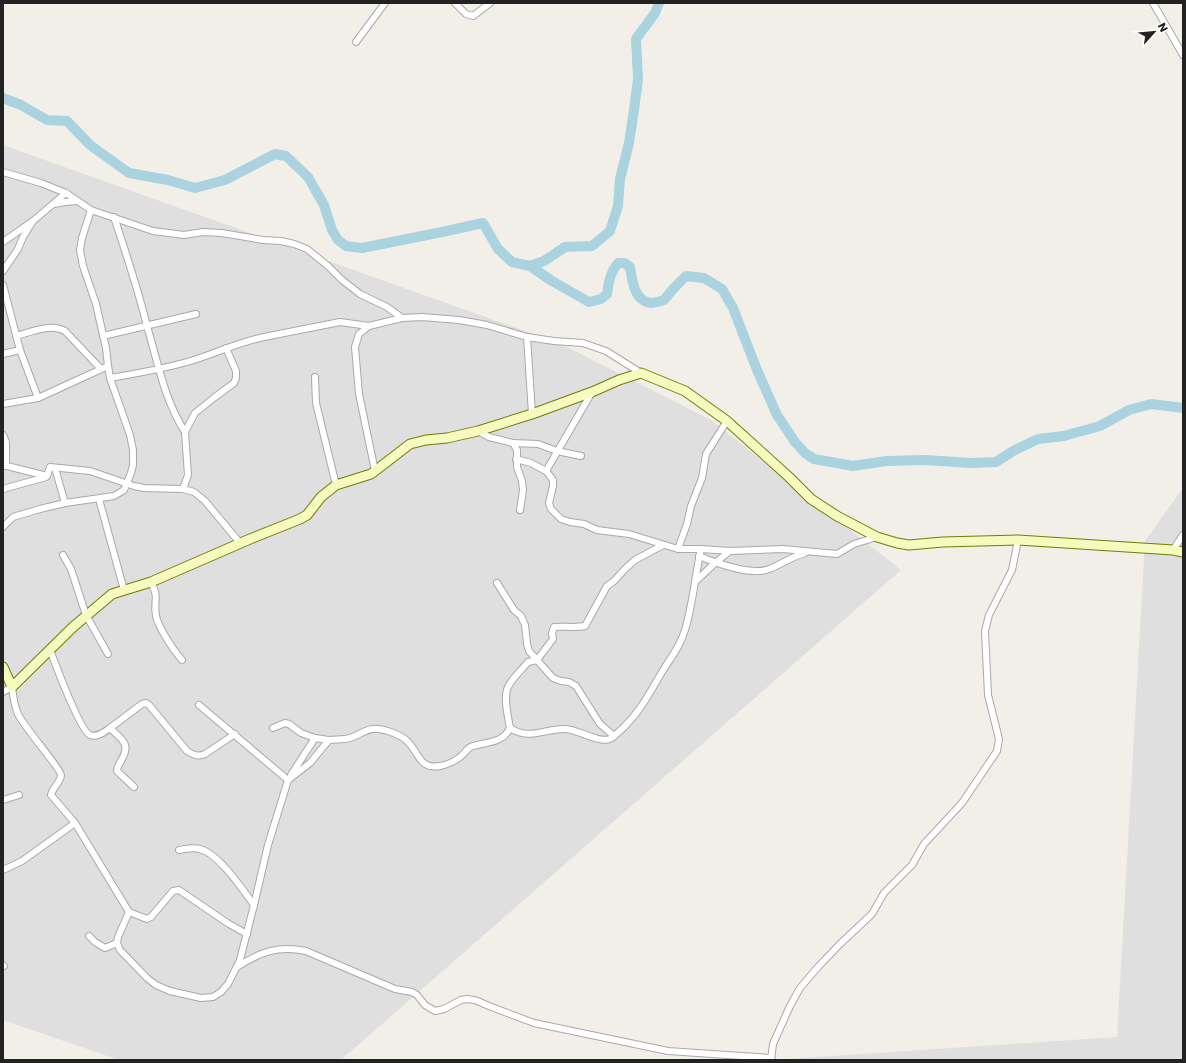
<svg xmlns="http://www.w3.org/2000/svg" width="1186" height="1063" viewBox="0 0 1186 1063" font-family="Poppins,sans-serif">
	<rect width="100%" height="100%" fill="#f2efe9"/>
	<g fill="#e0dfdf">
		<polygon points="3,145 561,344 711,420 901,570 341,1060 119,1060 3,1020"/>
		<polygon points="1183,488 1183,1060 773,1060 1117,1037 1145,541"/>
	</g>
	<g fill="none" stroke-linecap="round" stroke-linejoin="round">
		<g stroke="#aad3df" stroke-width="10">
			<polyline points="3,98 21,105 47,120 67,121 90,145 129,173 168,180 195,188 225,180 275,154 286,156 308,177 324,205 332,230 338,240 346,246 362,248 442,232 483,223 498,249 512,262 530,266 544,261 565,247 592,246 610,231 618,206 620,179 629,143 634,110 638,79 636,39 655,13 659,3"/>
			<path d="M530,266L552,281L589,302L601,299L607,294C608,284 611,271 618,263H624L630,267C632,280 634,301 651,303C655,303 660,301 664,300L673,289L686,276L704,278L722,289L733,308L757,370L777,415L795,442L805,453L814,459L853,466L886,461L925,460L972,463L996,462L1013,451L1038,439L1064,436L1100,426L1129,410L1151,404L1183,408"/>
		</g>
		<defs>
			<g id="street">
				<polyline points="455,3 466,14 473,16 490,3"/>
				<polyline points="1153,3 1183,55"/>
				<polyline points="356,42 385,3"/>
				<polyline points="3,172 41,183 66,193 91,210 153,231 184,235 203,232 222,233 263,240 281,241 294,244 307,249 328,266 342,280 360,294 387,307 402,318"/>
				<polyline points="54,204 65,202 77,201"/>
				<path d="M114,217C126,253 138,289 147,326C158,363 164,399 185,432"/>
				<polyline points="3,242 33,221 66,193"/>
				<polyline points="3,271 18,249 23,237 33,221"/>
				<polyline points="3,285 20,350 38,398"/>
				<polyline points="369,326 359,334 355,347 359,394 375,471"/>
				<path d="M16,336C31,332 50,323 65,331L101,369"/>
				<polyline points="103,336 196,314"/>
				<polyline points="527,337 532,414"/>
				<polyline points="3,354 20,350"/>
				<polyline points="315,377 316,403 336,485"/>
				<path d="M110,378C140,373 169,368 197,359C220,351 241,342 264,337L340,322L369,326L402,318L422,317L459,320L487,325L527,337L554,341L583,343L606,351L641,373"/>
				<polyline points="3,404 38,398 108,366"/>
				<polyline points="478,431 489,437 513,443 517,450 517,467 522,481 523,490 520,510"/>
				<polyline points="3,435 6,442 6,466"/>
				<polyline points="513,443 538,444 557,451 581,456"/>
				<polyline points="516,459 531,463 546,471 553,480 553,486 549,503 551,509 561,519 570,522 584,524 597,530 629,534 678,549 701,549 730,551 783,549 837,554 854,544 877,537"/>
				<polyline points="3,465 47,476 50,467 90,471 134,486 144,488 183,489 194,492 205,501 240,543"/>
				<polyline points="55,468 65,503"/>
				<polyline points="546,471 592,392"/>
				<polyline points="3,489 46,477"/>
				<polyline points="183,489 188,475 185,432 195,413 215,397 234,383 236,378 236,371 226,348"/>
				<polyline points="99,499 124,590"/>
				<polyline points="3,527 13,517 40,509 65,503 114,496 124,490 131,473 133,465 133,450 130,435 110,378 108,366 106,348 96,304 83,266 80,250 82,238 91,210"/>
				<polyline points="678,549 687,524 691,506 702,478 706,454 727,421"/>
				<polyline points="1173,550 1183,535"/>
				<polyline points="63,555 71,569 86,615 108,654"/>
				<path d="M699,556C716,563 752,576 769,569C782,564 791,557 805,553"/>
				<polyline points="696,581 715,563 730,551"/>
				<path d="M151,582C160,599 153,600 156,616C158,627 174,651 182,660"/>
				<polyline points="497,583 514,610 521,616 525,625 527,644 529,651 553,678 561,681 569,682 576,686 600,724 614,736"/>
				<path d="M50,650C55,663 80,731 90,735C97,738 104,732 110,728C121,739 131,743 122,759C120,763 117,766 117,771L134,787"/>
				<path d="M3,692L12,687C13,696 14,705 18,714C23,726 61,769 61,775C61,782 52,788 51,795L75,823"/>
				<polyline points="199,705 288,780"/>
				<path d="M110,728L142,704L146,703L149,705L187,751C193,755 198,757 205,754L235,734"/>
				<polyline points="273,728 285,723 289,724 301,733 315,738"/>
				<path d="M510,728C508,717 503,697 508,687C512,678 522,670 528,662L537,660L553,639L552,633L554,627C564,626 575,628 585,626L607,586L614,581L626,568L635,560L663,545"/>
				<polyline points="291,775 315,738 329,740"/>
				<polyline points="3,800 19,795"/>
				<path d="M179,850C186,849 193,847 200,849C219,854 243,890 254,905"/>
				<path d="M3,870L22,861L75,823L129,912L118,937L117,943L120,950L147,978L156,985L170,991L201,998L213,997L221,992L228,984L240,960L254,905L268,845L288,780L310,763L329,740C336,739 343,740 350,738C360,735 368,727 379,729C387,730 401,735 407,741C419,752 419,770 440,766C446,765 455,761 460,757C465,754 467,747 473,746C487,742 503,743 510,728C530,741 544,728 566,729C579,730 598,743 610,739C614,737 618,732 622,729C642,710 651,690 665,667C673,655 681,644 685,630C693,603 695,576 701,549"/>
				<polyline points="129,912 147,919 151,917 173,891 179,890 229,924 247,934"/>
				<polyline points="89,936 95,942 105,948 117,943"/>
				<polyline points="3,965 4,966"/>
				<path d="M237,967C260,952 279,945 306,951L395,989L412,992L417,995L425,1005L435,1011L444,1009L461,1000L467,999L475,1000L489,1006L534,1023L668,1051L771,1058L772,1060"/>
				<polyline points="771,1060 773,1044 790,1006 800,988 818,967 840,944 872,914 884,893 912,865 924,844 962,803 997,751 999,739 988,695 985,631 989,615 1012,570 1018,540"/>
			</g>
			<polyline id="secondary" points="3,667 12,687 73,627 112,594 151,582 250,539 300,519 307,515 321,497 336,485 371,474 410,444 426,440 447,438 478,431 532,414 592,392 619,380 641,373 685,391 727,421 789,477 811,499 837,516 877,537 897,543 909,545 943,542 1018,540 1173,550 1183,552"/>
		</defs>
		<use href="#street" stroke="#a9a9a9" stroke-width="8"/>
		<use href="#secondary" stroke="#707d05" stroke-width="11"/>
		<use href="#street" stroke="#fff" stroke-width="6"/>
		<use href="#secondary" stroke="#f7fabf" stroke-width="9"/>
	</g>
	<rect width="1186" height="1063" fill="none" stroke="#222222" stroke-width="8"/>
	<g transform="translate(1154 32) rotate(63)" stroke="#ffffff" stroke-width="3" paint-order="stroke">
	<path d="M0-3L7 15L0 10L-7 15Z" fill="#222222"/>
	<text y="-6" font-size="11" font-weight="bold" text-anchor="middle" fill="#222222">N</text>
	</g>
</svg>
